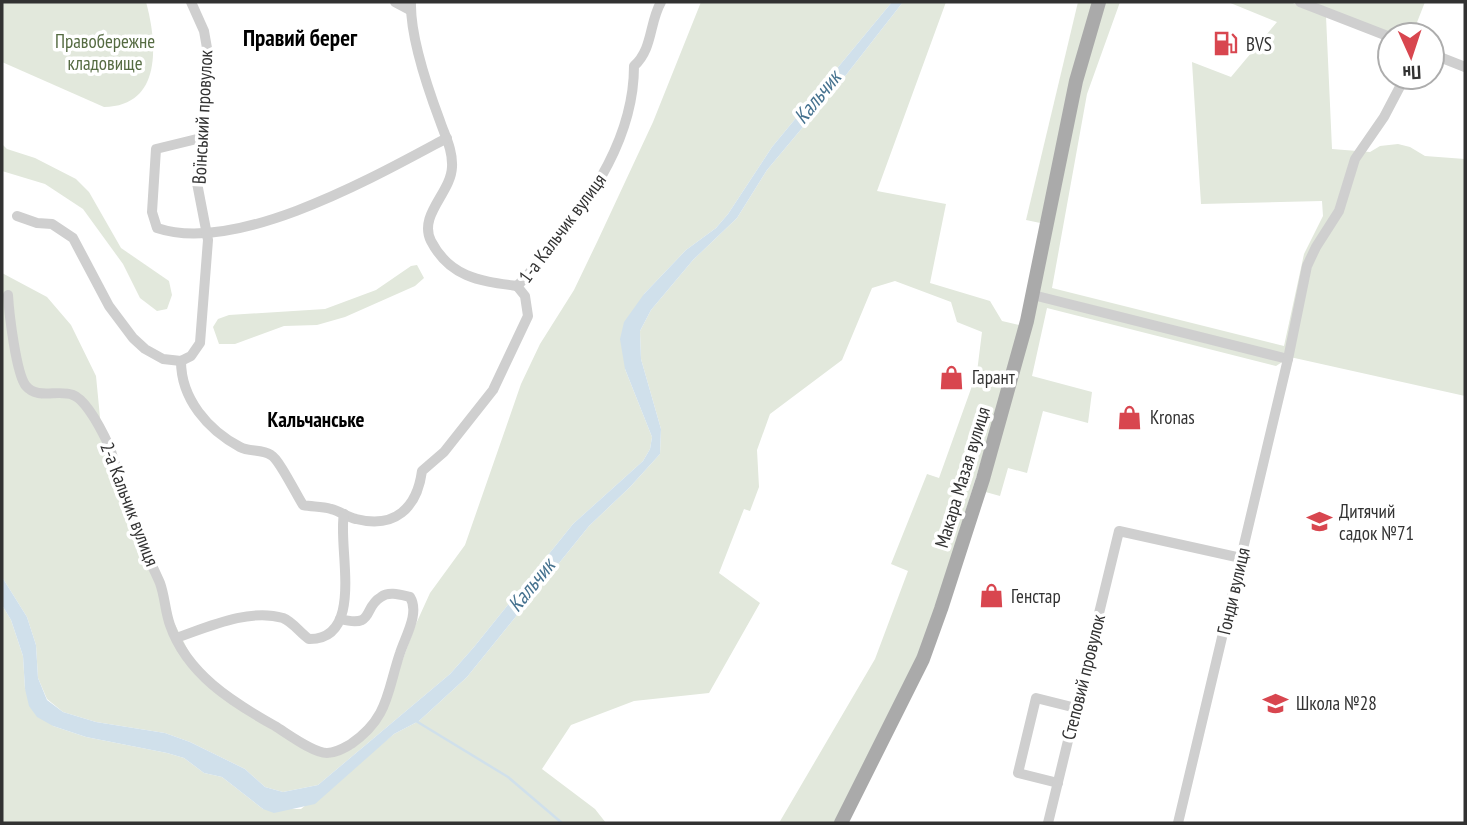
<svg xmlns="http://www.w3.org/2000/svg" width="1467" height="825" viewBox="0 0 1467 825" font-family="'PT Sans Narrow',sans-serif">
	<rect width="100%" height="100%" fill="#fff"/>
	<g fill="#e2e8dc">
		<path d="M2,2H146C157,42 163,106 104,107L2,62Z"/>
		<polygon points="701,2 892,2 772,147 728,214 716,228 686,250 644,294 625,369 652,437 650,449 643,461 573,524 474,647 450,674 318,785 283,792 265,787 245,769 190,742 165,733 96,722 63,712 47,699 38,678 36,645 27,617 2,577 2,273 47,297 71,325 96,376 102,438 160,595 203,680 314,753 360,740 399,670 415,626 430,593 465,545 521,384 540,344 574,290 598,240 653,122"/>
		<polygon points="903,2 946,2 877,191 946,204 930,283 990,301 1002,321 1023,326 920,658 837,823 779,823 875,659 908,571 891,564 927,474 939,478 977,372 982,332 957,322 951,302 895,281 872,288 842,360 770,414 757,450 759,487 750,511 744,509 719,573 760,603 709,693 634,701 571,725 542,769 595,809 606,823 2,823 2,605 11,620 23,656 25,689 53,726 86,737 167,753 184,758 204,773 222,777 263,809 301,809 394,734 419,721 467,677 589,526 630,487 660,454 661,429 641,359 640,331 651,310 693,260 737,218 767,170 839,84"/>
		<polygon points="1078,2 1096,2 1045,224 1026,220"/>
		<polygon points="1101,2 1120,2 1087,94 1052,288 1284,346 1304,254 1323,216 1322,201 1201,204 1192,62 1231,77 1277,22 1228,2 1290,2 1326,16 1332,149 1370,152 1380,146 1398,144 1410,147 1425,156 1465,159 1465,396 1290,357 1276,366 1047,308 1032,376 1092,392 1088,423 1043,411 1027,473 1008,468 1000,496 982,491"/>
		<polygon points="1311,2 1425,2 1412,35 1394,35"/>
		<polygon points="2,144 7,149 35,158 76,179 89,192 121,248 169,281 172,295 167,309 157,311 140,298 123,264 83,209 45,184 2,171"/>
		<polygon points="417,265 424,278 415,286 345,317 317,325 284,326 235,344 219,344 213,327 218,319 229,315 325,309 376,290 411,266"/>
	</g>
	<polygon fill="#d0e0eb" points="892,2 903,2 839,84 767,170 737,218 693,260 651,310 640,331 641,359 661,429 660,454 630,487 589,526 467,677 419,721 394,734 315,804 274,813 263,809 222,777 204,773 184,758 167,753 86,737 53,726 37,717 29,706 25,689 23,656 11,620 2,605 2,577 27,617 36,645 38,678 47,700 63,712 96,722 165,733 190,742 245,769 265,787 283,792 318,785 450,674 474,647 573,524 643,461 650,449 652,437 625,369 620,339 624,322 644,294 686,250 716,228 728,214 772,147"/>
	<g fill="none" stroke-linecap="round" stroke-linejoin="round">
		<polyline stroke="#d0e0eb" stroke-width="2.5" points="416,721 508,777 562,823"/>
		<g stroke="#cfcfcf" stroke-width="10">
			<polyline points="395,2 410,10"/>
			<path d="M411,2C410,35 428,89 440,121C445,136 453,150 452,167C451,193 418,215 431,241C450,278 481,281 517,286"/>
			<polyline points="1300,2 1390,37"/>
			<polyline points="1432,54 1465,67"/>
			<path d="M201,138L156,149L152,212L157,228C237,255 376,176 447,138"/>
			<polyline points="17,216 37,223 52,224 73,238 109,306 133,338 145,349 163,359 181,361 191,356 200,343 208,240 197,183 205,111 207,48 204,31 191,2"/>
			<path d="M517,286C529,275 539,261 549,249C593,197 634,136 634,66C653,49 649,23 661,2"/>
			<path d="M8,295C9,312 16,374 26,386C38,400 58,389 73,395C87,400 104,435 110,448C119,479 129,509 140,539C146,554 154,569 160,583C165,597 165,611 170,625C187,674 232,702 275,726C288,734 313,753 327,753C336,753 344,748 351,744C389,718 387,691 400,653C405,637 420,613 410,597C401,595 389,591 381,597C362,608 376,628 340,619"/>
			<polyline points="1033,295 1288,359"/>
			<path d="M181,361C181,399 208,430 240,447C249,452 262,449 271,455C279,459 297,496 303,505C312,507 321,506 331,509C340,511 347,517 356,519C395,529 417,508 422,471L444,452L493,390L528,316L525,296L517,286"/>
			<path d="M176,638C208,627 249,608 283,618C293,622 300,633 309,639C366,640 337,545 344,514"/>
			<polyline points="1058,783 1018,773 1036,698 1076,708"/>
			<polyline points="1048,823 1119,531 1241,558"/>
			<polyline points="1178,823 1288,359 1307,266 1316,247 1339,211 1355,159 1384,117 1405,77"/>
		</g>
		<polyline stroke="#aaa" stroke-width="14" points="841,823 923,659 941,609 983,479 1027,321 1076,81 1099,2"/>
	</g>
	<defs>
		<symbol id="fuel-bare" viewBox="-9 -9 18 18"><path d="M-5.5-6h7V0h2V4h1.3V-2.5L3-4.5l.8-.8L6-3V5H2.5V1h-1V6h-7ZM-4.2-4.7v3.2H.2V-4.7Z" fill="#d8464f" stroke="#fff" stroke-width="2.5" paint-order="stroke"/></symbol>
		<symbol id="shop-bare" viewBox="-9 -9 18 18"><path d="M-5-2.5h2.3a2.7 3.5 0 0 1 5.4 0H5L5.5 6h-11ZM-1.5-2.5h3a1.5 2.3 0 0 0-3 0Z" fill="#d8464f" stroke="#fff" stroke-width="2.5" paint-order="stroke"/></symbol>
		<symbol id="school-bare" viewBox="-9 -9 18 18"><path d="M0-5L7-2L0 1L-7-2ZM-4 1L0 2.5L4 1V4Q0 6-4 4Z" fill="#d8464f" stroke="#fff" stroke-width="2.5" paint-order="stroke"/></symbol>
	</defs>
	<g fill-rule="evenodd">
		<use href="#fuel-bare" x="1208" y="26" width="35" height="35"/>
		<use href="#shop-bare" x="934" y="360" width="35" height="35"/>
		<use href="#shop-bare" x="1112" y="400" width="35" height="35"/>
		<use href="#school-bare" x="1302" y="504" width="35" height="35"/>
		<use href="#shop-bare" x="974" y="578" width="35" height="35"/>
		<use href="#school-bare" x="1258" y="686" width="35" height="35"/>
	</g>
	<g text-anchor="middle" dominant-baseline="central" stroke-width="7" stroke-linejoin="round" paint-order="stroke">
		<g font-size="19" fill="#556b42" stroke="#fff">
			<text x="105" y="41">Правобережне<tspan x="105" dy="22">кладовище</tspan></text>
		</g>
		<g font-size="19" fill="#323232" stroke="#fff" text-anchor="start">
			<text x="1246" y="44">BVS</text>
			<text x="972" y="377">Гарант</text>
			<text x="1150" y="417">Kronas</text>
			<text x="1339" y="511">Дитячий<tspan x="1339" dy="22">садок №71</tspan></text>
			<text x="1011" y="596">Генстар</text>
			<text x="1296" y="703">Школа №28</text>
		</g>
		<g font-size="19" fill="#323232" stroke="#fff">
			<text transform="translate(202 117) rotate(-87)">Воїнський провулок</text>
			<text transform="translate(562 228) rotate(-53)">1-а Кальчик вулиця</text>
			<text transform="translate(962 477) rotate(-73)">Макара Мазая вулиця</text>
			<text transform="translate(130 504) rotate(69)">2-а Кальчик вулиця</text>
			<text transform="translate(1233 591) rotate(-77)">Гонди вулиця</text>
			<text transform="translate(1083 677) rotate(-76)">Степовий провулок</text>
		</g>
		<g font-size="21" font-style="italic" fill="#46728f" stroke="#fff">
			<text transform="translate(817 97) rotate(-51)">Кальчик</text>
			<text transform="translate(531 585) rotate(-51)">Кальчик</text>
		</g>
		<g font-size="21" font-weight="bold" fill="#000" stroke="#fff">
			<text x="316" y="419">Кальчанське</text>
		</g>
		<g font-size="23" font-weight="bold" fill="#000" stroke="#fff">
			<text x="300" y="37">Правий берег</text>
		</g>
	</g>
	<rect width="1467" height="825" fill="none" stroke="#323232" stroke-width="7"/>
	<g transform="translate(1411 56) rotate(177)"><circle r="33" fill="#ffffff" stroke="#adadad" stroke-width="2"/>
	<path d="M0-5L12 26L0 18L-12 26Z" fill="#d8464f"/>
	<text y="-10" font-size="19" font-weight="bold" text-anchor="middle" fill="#323232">Пн</text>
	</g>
</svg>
